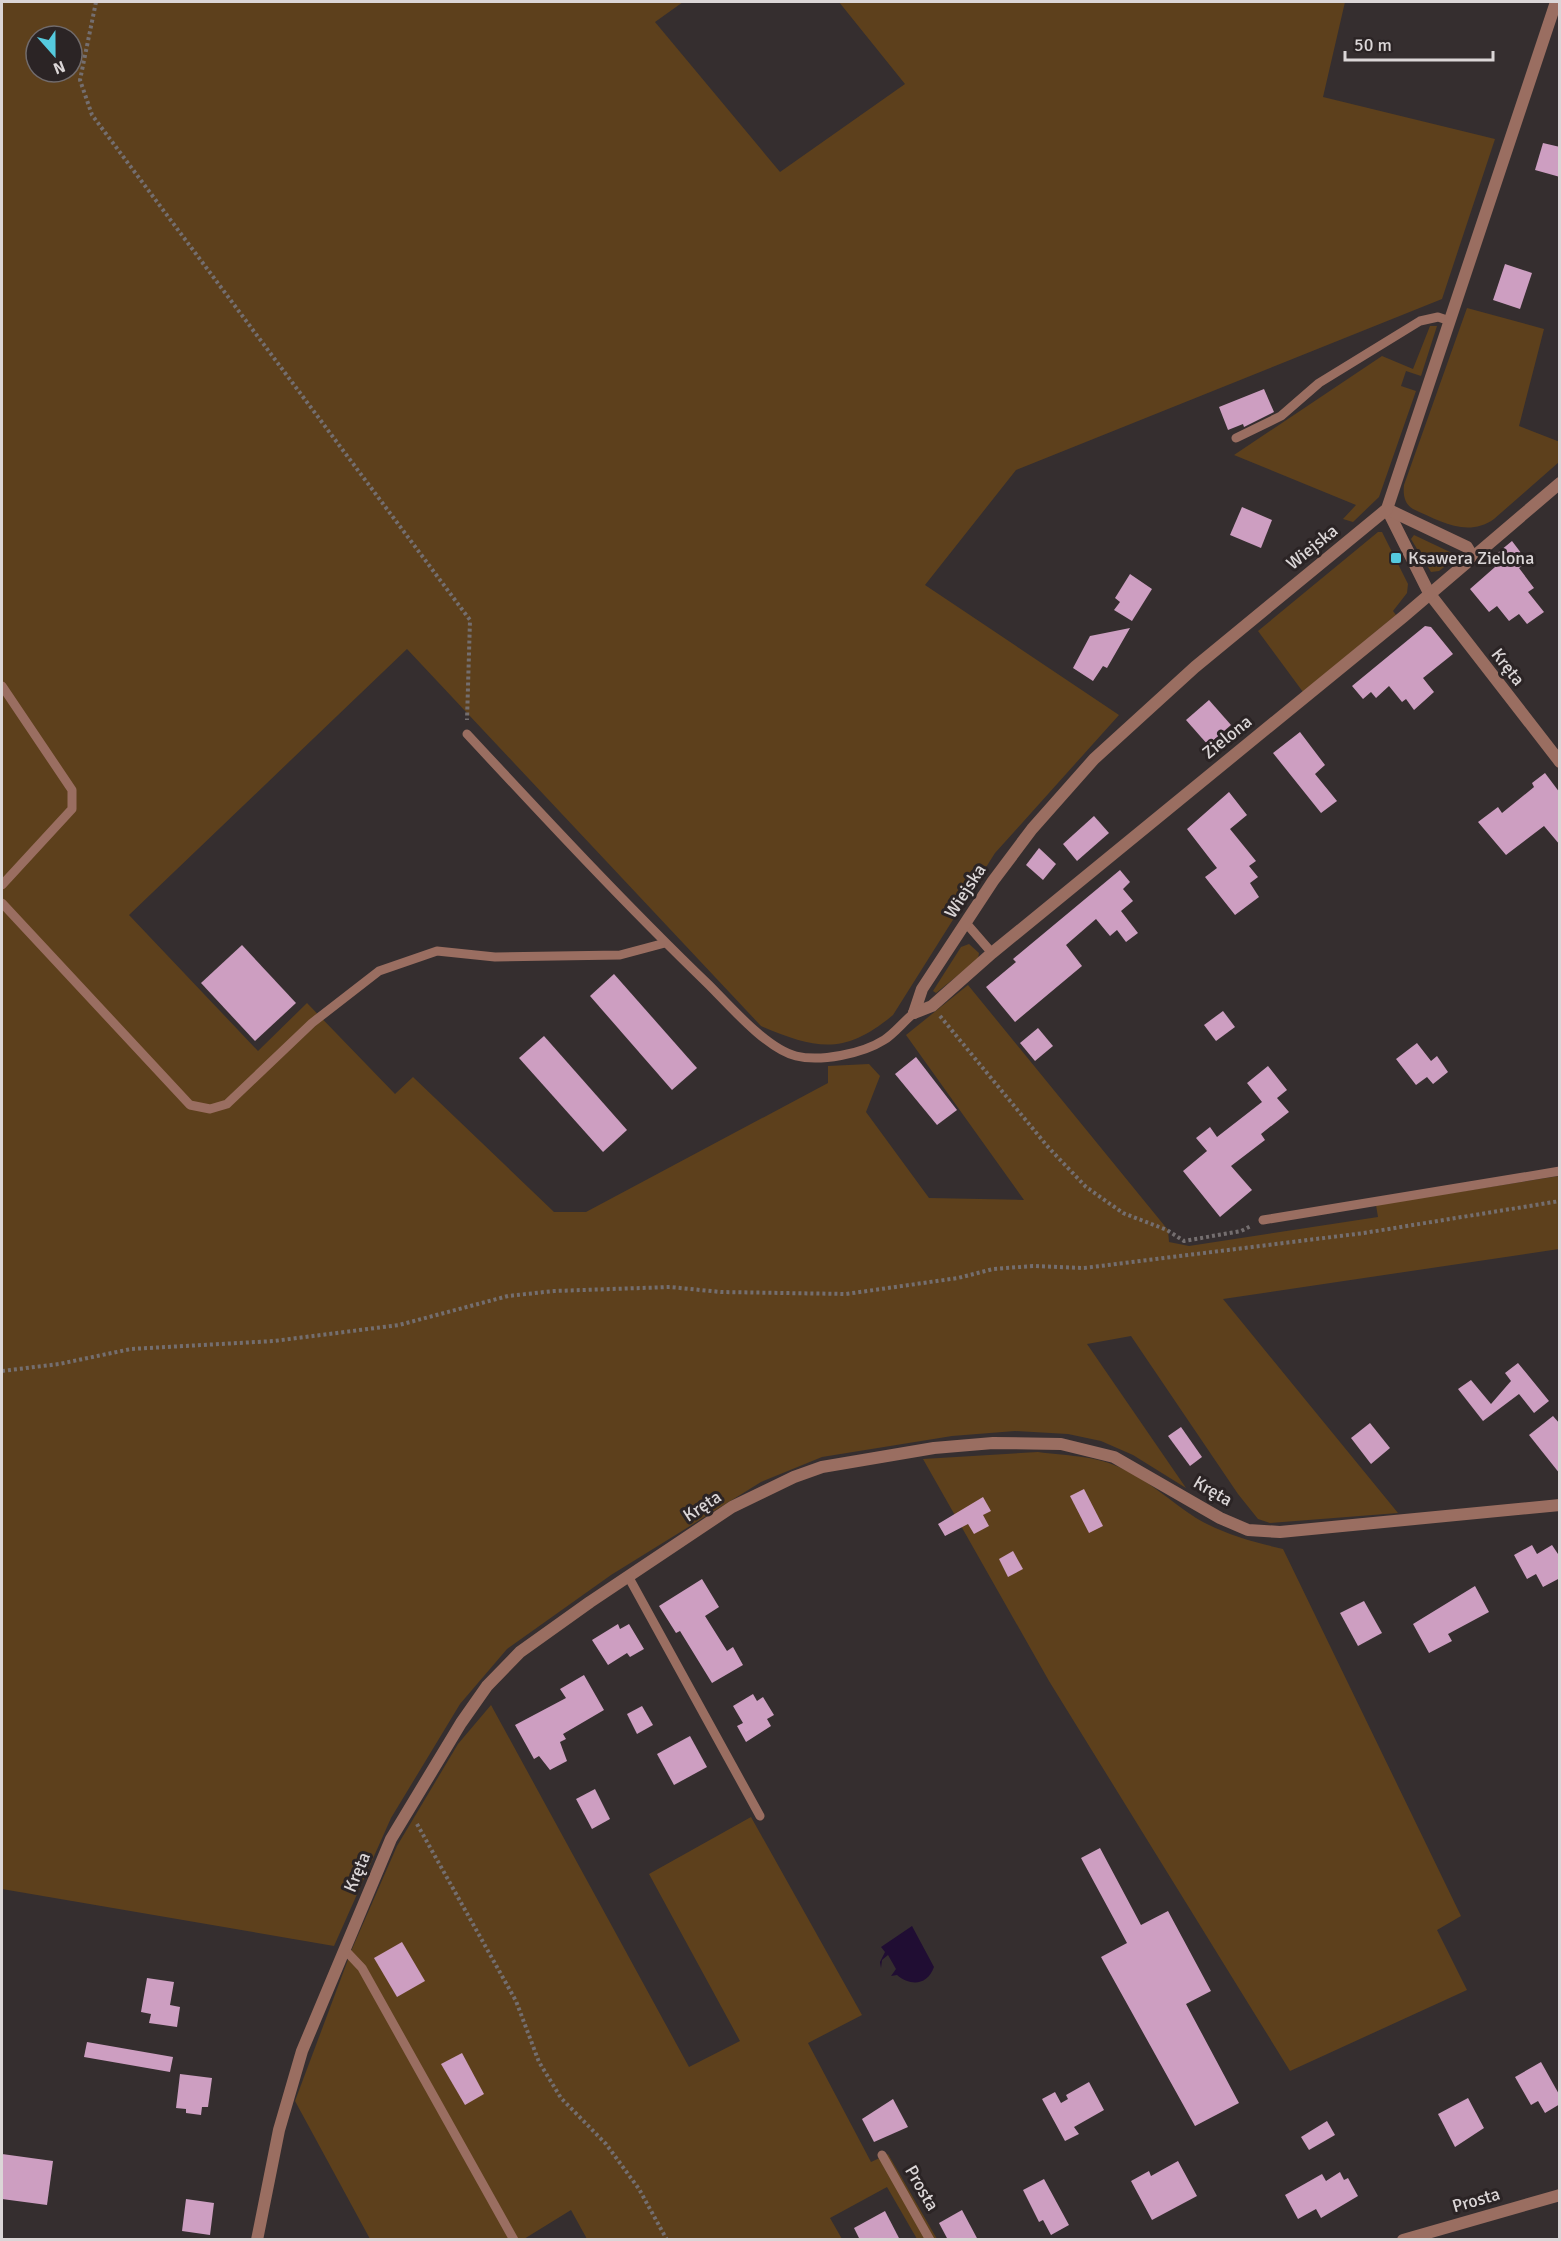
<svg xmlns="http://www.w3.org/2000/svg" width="1561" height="2241" viewBox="0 0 1561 2241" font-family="Signika,sans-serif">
	<rect width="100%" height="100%" fill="#352e2f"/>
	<g fill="#5d401c" fill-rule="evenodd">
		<path d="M2,2H683L655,22L780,172L905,84L839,2H1345L1323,97L1495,139L1442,299L1016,470L925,585L1119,715L995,853L893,1015C844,1056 816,1049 761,1026L407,649L129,915L258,1051L307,1003L395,1094L413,1077L554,1212H586L828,1083V1066L869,1064L880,1076L866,1112L929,1198L1024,1200L906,1035L968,985L1168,1230L1169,1242L1189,1246L1378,1217L1376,1205L1559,1176V1249L1223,1299L1398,1513L1270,1523L1258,1519L1238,1494L1131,1336L1087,1344L1186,1488L1133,1455L1101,1441L1068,1434L1015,1431L952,1436L822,1457L761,1482L611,1575L507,1649L460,1704L391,1818L334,1946L2,1889ZM36,36H72V72H36Z"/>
		<path d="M1467,308L1544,329L1519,426L1560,442L1559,462L1494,519C1467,538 1440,521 1413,509C1404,504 1403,494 1404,485Z"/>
		<polygon points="1430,326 1437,326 1421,376 1406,371 1401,386 1416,391 1379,497 1353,522 1343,519 1356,505 1234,455 1382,356 1413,369"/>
		<polygon points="1378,532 1382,532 1408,584 1407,593 1393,611 1396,615 1303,692 1258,631"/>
		<polygon points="1414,535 1452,553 1452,561 1439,571 1431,572 1411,539"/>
		<polygon points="969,944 979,953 978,959 936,993 933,991 961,947"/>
		<path d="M1038,1452C1065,1456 1093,1455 1119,1467C1148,1480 1170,1501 1196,1518C1223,1534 1253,1542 1283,1549L1461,1916L1437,1930L1467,1990L1290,2071L1049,1681L923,1459Z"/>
		<polygon points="491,1705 689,2067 740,2041 649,1874 751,1817 862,2015 808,2043 871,2162 888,2154 937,2239 917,2239 887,2187 830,2218 842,2239 587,2239 571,2210 524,2239 370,2239 295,2101 352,1949 397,1846 458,1744"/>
	</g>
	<path fill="#200d33" d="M912,1926L934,1967C927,1986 910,1986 897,1975L891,1976L896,1969L888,1955L882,1960L881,1968L880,1962L885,1952L881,1947Z"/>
	<g fill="#cd9ec1">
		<polygon points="1543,143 1560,147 1560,177 1535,170"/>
		<polygon points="1505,264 1532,273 1520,309 1493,300"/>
		<polygon points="1264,389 1274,412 1244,427 1243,424 1228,430 1219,407"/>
		<polygon points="1242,507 1272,520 1261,548 1230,535"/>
		<polygon points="1512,541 1528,562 1519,568 1534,588 1528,592 1544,612 1527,624 1519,614 1509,621 1497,606 1489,612 1470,589 1495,567 1489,560"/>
		<polygon points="1130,574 1152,589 1132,621 1114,610 1120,602 1115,598"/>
		<polygon points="1425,626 1431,627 1453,654 1423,678 1434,692 1414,710 1406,699 1402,702 1389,686 1376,698 1371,692 1363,699 1352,686"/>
		<polygon points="1130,628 1107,668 1103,666 1093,681 1073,668 1090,636"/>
		<polygon points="1209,700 1231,725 1208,745 1186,720"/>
		<polygon points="1300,732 1325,765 1315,774 1337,801 1321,813 1273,753"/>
		<polygon points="1545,773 1560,793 1560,845 1544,826 1506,855 1478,822 1498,807 1502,813 1534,787 1532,783"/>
		<polygon points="1229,792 1247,815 1230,829 1256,861 1249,866 1258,877 1250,883 1259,897 1235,915 1205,877 1217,868 1187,829"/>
		<polygon points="1094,816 1109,833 1077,861 1063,844"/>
		<polygon points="1039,848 1056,864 1043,880 1026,865"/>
		<polygon points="1120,870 1130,882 1123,889 1133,901 1121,911 1138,933 1126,942 1117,930 1110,936 1096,919 1066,945 1082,966 1015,1022 986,987 1016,962 1013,959"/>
		<polygon points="242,945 296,1003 255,1041 201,983"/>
		<polygon points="614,974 697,1068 672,1090 590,996"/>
		<polygon points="1223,1011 1235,1027 1216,1041 1204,1025"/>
		<polygon points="1038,1028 1053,1046 1035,1061 1020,1043"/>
		<polygon points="544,1036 627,1130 603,1152 519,1058"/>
		<polygon points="1417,1043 1431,1061 1437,1056 1448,1072 1433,1084 1427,1077 1416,1085 1396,1059"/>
		<polygon points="916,1057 957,1110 937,1125 895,1074"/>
		<polygon points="1268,1066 1287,1090 1277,1098 1289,1112 1261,1134 1265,1140 1231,1166 1252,1190 1220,1217 1183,1171 1207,1151 1196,1138 1210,1127 1217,1137 1262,1102 1247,1083"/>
		<polygon points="1518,1363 1549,1401 1534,1413 1519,1394 1483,1421 1458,1389 1471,1380 1491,1404 1511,1381 1505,1373"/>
		<polygon points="1553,1416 1560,1424 1560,1474 1529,1435"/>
		<polygon points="1370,1423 1390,1448 1371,1464 1351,1438"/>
		<polygon points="1181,1427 1202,1457 1190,1466 1168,1436"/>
		<polygon points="1084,1489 1103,1526 1089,1533 1070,1496"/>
		<polygon points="983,1497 991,1511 983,1515 989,1526 974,1534 968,1524 945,1536 938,1524"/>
		<polygon points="1532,1545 1537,1554 1552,1545 1560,1557 1560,1578 1543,1587 1536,1574 1527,1579 1514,1555"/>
		<polygon points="1013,1551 1023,1569 1008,1577 999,1559"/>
		<polygon points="702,1579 719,1607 705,1616 727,1651 733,1647 743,1665 712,1683 680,1631 676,1633 659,1606"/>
		<polygon points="1475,1586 1489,1612 1448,1634 1452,1641 1429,1653 1413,1624"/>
		<polygon points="1364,1601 1382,1633 1358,1646 1340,1613"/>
		<polygon points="618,1624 620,1629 629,1624 644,1649 630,1657 627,1653 608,1665 592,1640"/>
		<polygon points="584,1675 604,1710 563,1734 566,1739 560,1742 567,1761 550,1770 539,1756 534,1759 515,1725 566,1698 560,1689"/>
		<polygon points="753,1694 757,1701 763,1697 774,1715 767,1719 771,1726 746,1742 737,1726 743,1723 733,1706"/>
		<polygon points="642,1706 653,1725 637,1734 627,1714"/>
		<polygon points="690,1736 707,1767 674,1785 657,1754"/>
		<polygon points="595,1789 610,1819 592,1829 576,1799"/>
		<polygon points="1100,1848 1141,1925 1168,1911 1211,1991 1186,2004 1239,2103 1195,2126 1101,1957 1127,1943 1081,1858"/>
		<polygon points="402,1942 425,1981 397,1997 374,1958"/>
		<polygon points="147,1978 174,1982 170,2005 180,2007 177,2027 149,2023 151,2014 141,2012"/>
		<polygon points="87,2042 173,2057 170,2072 84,2057"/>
		<polygon points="462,2053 484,2094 465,2105 441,2064"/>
		<polygon points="1541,2062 1560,2096 1560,2104 1545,2113 1538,2101 1531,2105 1515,2077"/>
		<polygon points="180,2074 212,2078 208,2107 202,2107 201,2115 186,2113 186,2109 176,2108"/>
		<polygon points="1089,2082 1104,2110 1074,2127 1079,2134 1065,2141 1042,2099 1055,2092 1061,2103 1068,2099 1066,2095"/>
		<polygon points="1468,2098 1484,2128 1455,2147 1438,2114"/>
		<polygon points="893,2099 908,2127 874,2142 862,2119"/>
		<polygon points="1327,2121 1335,2135 1309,2150 1301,2137"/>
		<polygon points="2,2154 53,2161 47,2205 2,2199"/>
		<polygon points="1178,2161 1197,2196 1152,2220 1131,2181 1149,2171 1151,2176"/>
		<polygon points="1340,2172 1344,2180 1348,2178 1358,2196 1321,2218 1316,2209 1298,2219 1285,2195 1322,2174 1326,2181"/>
		<polygon points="1044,2179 1069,2225 1051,2235 1043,2220 1039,2222 1023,2190"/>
		<polygon points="186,2199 214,2203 210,2235 182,2231"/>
		<polygon points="962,2210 978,2240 948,2240 939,2223"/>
		<polygon points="885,2211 900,2240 860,2240 854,2228"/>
	</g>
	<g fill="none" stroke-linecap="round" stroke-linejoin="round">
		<g stroke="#746e6f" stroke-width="4" stroke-dasharray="3 3" stroke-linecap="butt">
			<polyline points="96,2 80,80 92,115 470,620 467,720"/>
			<polyline points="940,1016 1048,1147 1086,1187 1123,1213 1167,1230 1184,1241 1241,1231 1251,1226"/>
			<polyline points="2,1371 59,1364 131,1349 274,1341 399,1325 508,1296 554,1291 670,1287 721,1292 846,1294 958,1278 993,1269 1033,1266 1084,1268 1364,1233 1560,1201"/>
			<polyline points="417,1824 516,2001 539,2062 561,2098 606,2144 639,2189 667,2240"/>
		</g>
		<g stroke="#9a6e61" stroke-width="9">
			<polyline points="1236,438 1281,416 1319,383 1420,321 1438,317 1450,321"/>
			<polyline points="2,686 72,790 72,809 2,885"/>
			<path d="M467,734C546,819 625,904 709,985C730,1006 767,1049 796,1056C820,1062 862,1054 884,1040C894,1034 904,1021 914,1013"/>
			<polyline points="2,903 190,1105 210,1109 227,1104 312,1023 379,971 437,951 495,957 620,955 665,943"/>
			<polyline points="966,923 992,953"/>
			<polyline points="1263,1220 1560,1171"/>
			<polyline points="628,1576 760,1816"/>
			<polyline points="345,1950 362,1968 514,2240"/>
			<polyline points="882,2155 930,2240"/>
		</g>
		<g stroke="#9a6e61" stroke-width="12">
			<polyline points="1387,509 1429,593 1560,762"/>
			<polyline points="1387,509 1467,547 1473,557"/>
			<polyline points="914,1013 922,989 993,881 1032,829 1094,759 1195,667 1387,509 1556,2"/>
			<polyline points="914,1013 932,1006 992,953 1403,617 1560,483"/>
			<polyline points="257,2240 279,2130 302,2051 391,1839 461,1723 487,1686 520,1652 590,1602 732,1507 794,1477 822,1467 934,1448 993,1443 1061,1444 1114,1457 1220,1518 1248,1530 1280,1532 1560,1505"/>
			<polyline points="1403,2240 1560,2195"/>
		</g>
	</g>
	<rect fill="#55cade" stroke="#2b2425" stroke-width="2" x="1390" y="552" width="12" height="12" rx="3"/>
	<g text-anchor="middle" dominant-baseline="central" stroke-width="6" stroke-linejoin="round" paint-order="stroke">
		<g font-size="18" fill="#dbd6d7" stroke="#2b2425">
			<text transform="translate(1312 547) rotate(-39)">Wiejska</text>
			<text transform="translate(1508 667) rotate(52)">Kręta</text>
			<text transform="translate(1227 737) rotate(-39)">Zielona</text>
			<text transform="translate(965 891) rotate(-57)">Wiejska</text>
			<text transform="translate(1213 1491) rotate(30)">Kręta</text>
			<text transform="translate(702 1506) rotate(-33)">Kręta</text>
			<text transform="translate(357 1872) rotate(-67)">Kręta</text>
			<text transform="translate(922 2188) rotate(60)">Prosta</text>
			<text transform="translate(1476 2200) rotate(-16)">Prosta</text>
		</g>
		<g font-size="18" fill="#dbd6d7" stroke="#2b2425" text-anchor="start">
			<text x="1408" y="558">Ksawera Zielona</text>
		</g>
	</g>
	<rect width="1561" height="2241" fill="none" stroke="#dbd6d7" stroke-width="6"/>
	<g transform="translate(54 54) rotate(159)"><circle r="28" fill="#2b2425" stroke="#716b6c" stroke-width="1.5"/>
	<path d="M0-4.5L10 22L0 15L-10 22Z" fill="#55cade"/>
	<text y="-9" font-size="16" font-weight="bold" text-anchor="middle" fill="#dbd6d7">N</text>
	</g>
	<path d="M1345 51v9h148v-9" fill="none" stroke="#dbd6d7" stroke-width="3"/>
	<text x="1354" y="51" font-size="18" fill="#dbd6d7" stroke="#2b2425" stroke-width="4.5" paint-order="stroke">50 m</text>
</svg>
